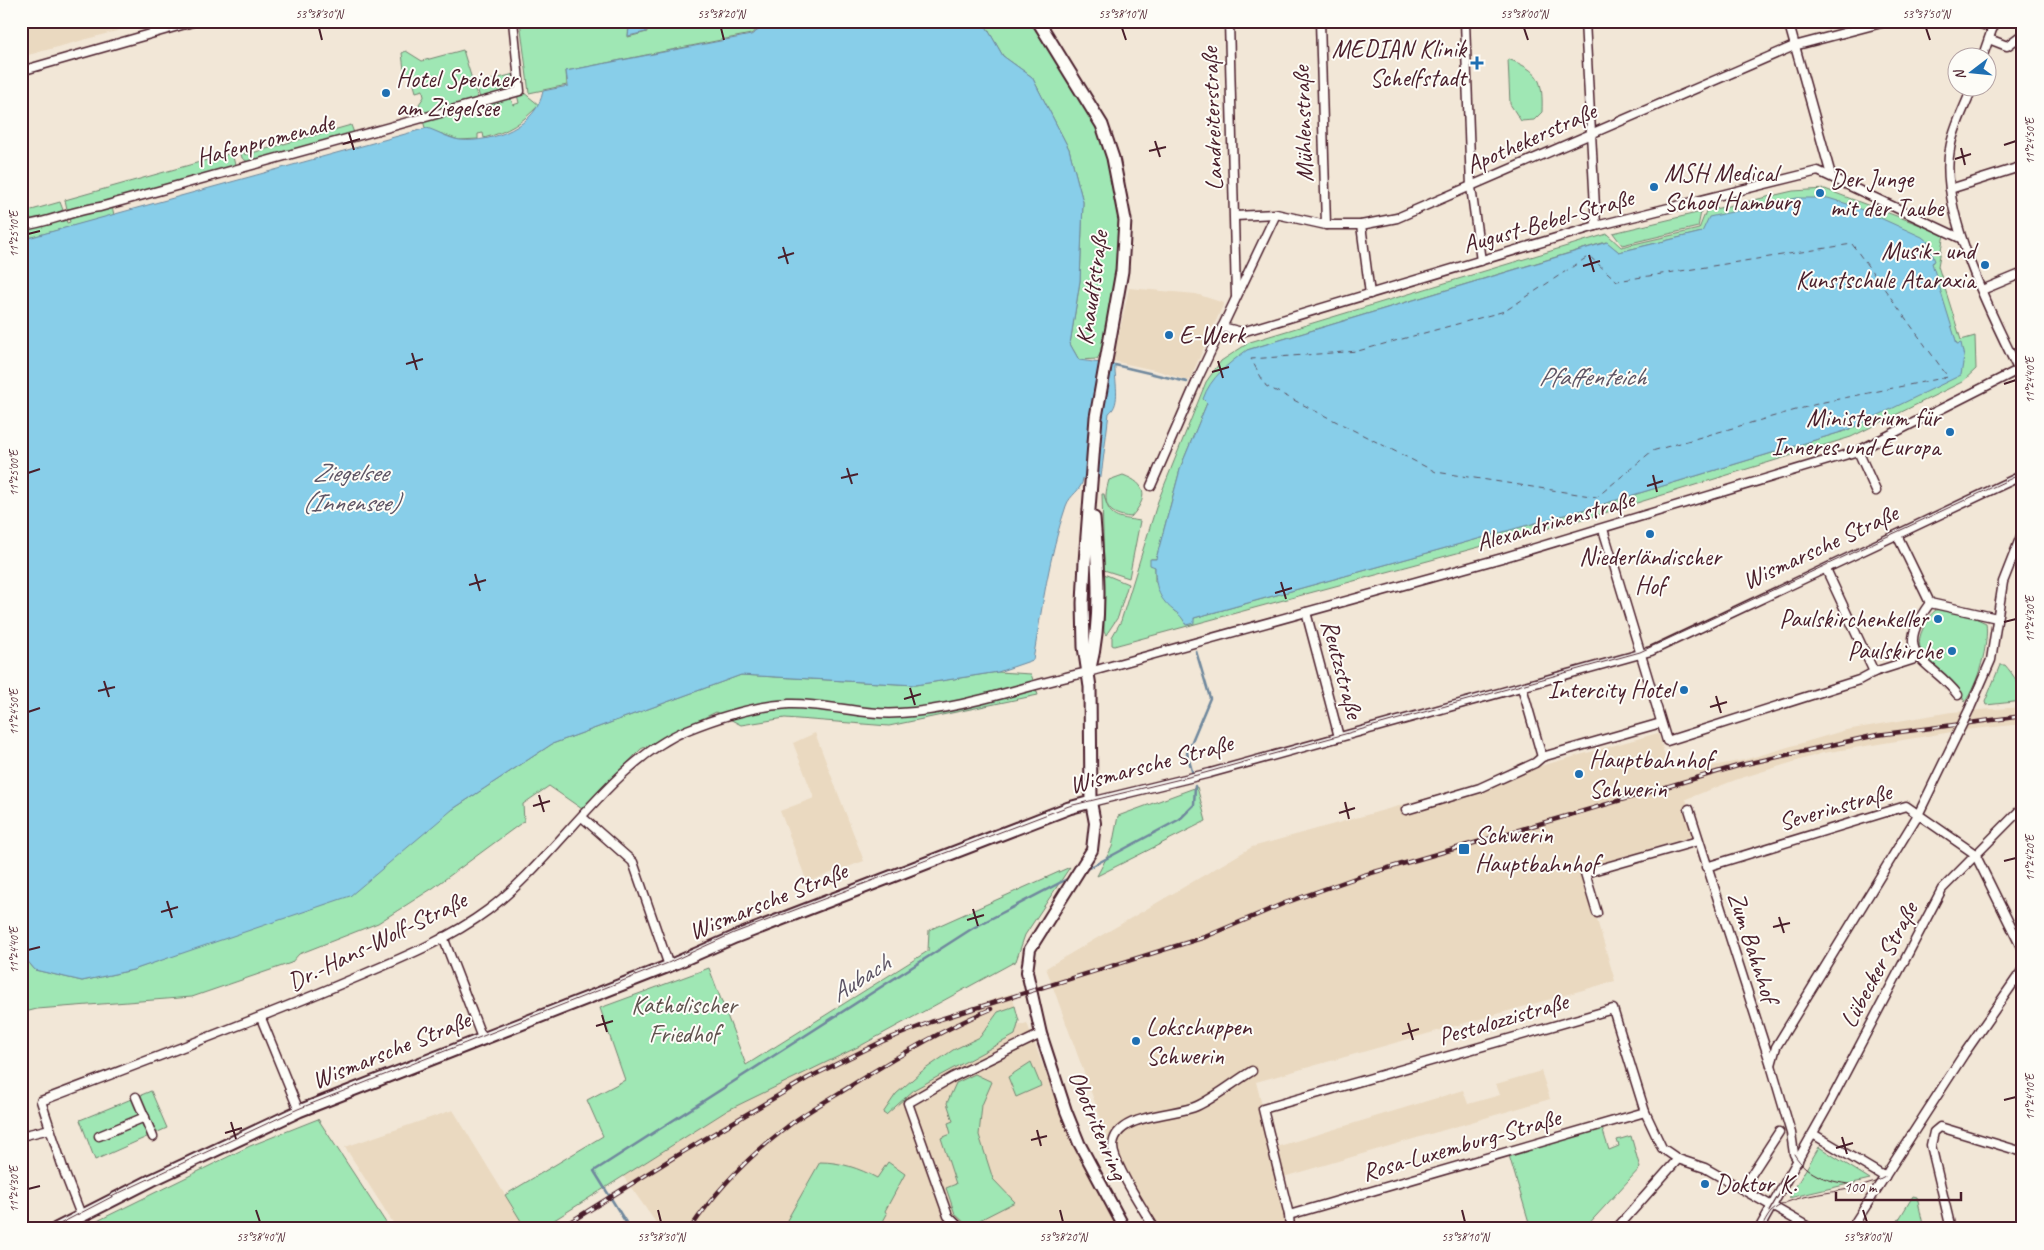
<svg xmlns="http://www.w3.org/2000/svg" width="2044" height="1250" viewBox="0 0 2044 1250" font-family="Caveat,sans-serif">
	<rect width="100%" height="100%" fill="#f2e7d7"/>
	<filter id="ink" filterUnits="userSpaceOnUse"><feTurbulence type="fractalNoise" baseFrequency=".02" numOctaves="2"/><feDisplacementMap in="SourceGraphic" scale="10" xChannelSelector="R" yChannelSelector="G"/><feConvolveMatrix kernelMatrix="1 2 1 2 8 2 1 2 1" color-interpolation-filters="sRGB"/></filter>
	<g filter="url(#ink)">
		<g fill="#ead9c0">
			<polygon points="21,21 130,21 131,27 21,57"/>
			<polygon points="1129,288 1196,294 1224,303 1189,381 1159,371 1113,361"/>
			<polygon points="2023,707 2023,724 1964,730 1823,753 1738,779 1686,799 1697,835 1582,869 1615,981 1256,1082 1273,1148 1463,1090 1468,1104 1500,1095 1496,1084 1541,1071 1550,1099 1280,1178 1290,1229 1155,1229 1115,1158 1046,968 1252,847 1658,733 1669,769 1697,769 1744,760 1846,730 1951,712"/>
			<polygon points="815,733 864,861 807,882 780,811 814,798 793,743"/>
			<polygon points="1012,993 1015,1006 998,1012 981,1037 1027,1023 1072,1144 1118,1229 665,1229 659,1227 623,1176 729,1109 862,1045"/>
			<polygon points="453,1110 505,1195 526,1229 397,1229 345,1147"/>
		</g>
		<g fill="#9fe7b4" stroke="#748370" fill-rule="evenodd">
			<polygon points="520,21 629,21 628,37 647,32 646,21 771,21 751,34 566,71 567,85 529,93"/>
			<path d="M983,21H1029C1078,84 1125,162 1120,245C1118,280 1110,315 1103,349L1097,359L1079,360L1070,344L1080,281L1083,202L1069,149L1032,77L1003,56Z"/>
			<polygon points="463,50 478,99 422,114 419,104 424,97 423,90 416,92 412,78 404,70 402,53 406,51 422,61"/>
			<path d="M1508,59C1540,71 1543,80 1542,112L1534,120L1521,121L1510,104Z"/>
			<polygon points="514,74 516,88 480,98 476,84"/>
			<path d="M523,92L539,105C520,124 510,131 484,138L483,133L478,134V139L459,140L425,128L423,120L510,96L513,105L519,103L517,94Z"/>
			<polygon points="351,125 354,133 248,162 242,158 240,150 243,149 245,155"/>
			<polygon points="232,153 235,165 88,206 67,209 65,200"/>
			<path d="M1825,189L1944,234L1938,266L1961,340L1975,336L1976,369L1962,382L1851,437L1601,514L1114,646L1112,645V637L1121,621L1158,501L1206,382L1221,361L1250,342L1607,234L1621,247L1699,229L1706,211L1793,191ZM1702,232L1934,262L1931,263L1957,345L1960,344L1848,430L1600,505L1194,618L1193,623L1186,624L1182,615L1174,611L1155,581V567L1151,559H1156L1181,466L1207,403L1247,350L1606,242L1619,252Z"/>
			<polygon points="60,202 63,210 39,221 21,224 21,213"/>
			<polygon points="112,206 114,215 21,240 21,229 43,226 65,217 67,223 70,222 68,216"/>
			<polygon points="1701,212 1698,227 1622,245 1613,233"/>
			<path d="M1123,475C1148,484 1148,498 1131,517C1106,515 1102,503 1109,480Z"/>
			<path d="M1102,494H1104C1109,519 1117,517 1140,521L1129,578L1104,570Z"/>
			<polygon points="1104,574 1128,584 1118,617 1106,635 1104,632"/>
			<path d="M1938,609L1973,617L1986,623C1989,645 1978,683 1965,702C1961,694 1956,686 1950,679C1933,659 1907,655 1926,623C1929,617 1932,612 1938,609Z"/>
			<path d="M2000,665H2005C2013,674 2023,689 2023,701L1986,705L1985,702Z"/>
			<polygon points="998,672 1031,674 1038,695 889,726 785,718 741,725 716,712 641,749 582,809 549,786 523,804 524,821 433,888 378,923 299,954 291,963 192,997 37,1009 21,1013 21,953 35,970 82,981 133,970 228,936 453,809 552,744 741,675 915,685"/>
			<polygon points="1197,787 1206,821 1097,876 1112,847 1118,816"/>
			<polygon points="1070,867 1025,935 1016,961 862,1045 728,1110 540,1229 526,1229 505,1195 603,1136 587,1100 625,1080 600,1008 709,968 746,1065 928,951 929,930"/>
			<polygon points="1015,1006 1019,1021 1015,1035 915,1089 886,1115 883,1113 896,1094 921,1072 953,1050 980,1037 998,1012"/>
			<polygon points="1031,1062 1041,1086 1016,1097 1008,1077"/>
			<polygon points="975,1074 992,1082 982,1105 979,1135 993,1179 1015,1202 968,1226 955,1214 946,1188 956,1184 941,1138 951,1134 948,1123 953,1121 947,1103 956,1083"/>
			<polygon points="151,1091 167,1128 95,1160 80,1120"/>
			<polygon points="318,1119 390,1229 81,1229 250,1146"/>
			<polygon points="1601,1125 1609,1150 1619,1146 1617,1140 1631,1136 1640,1168 1584,1229 1531,1229 1508,1152"/>
			<polygon points="1819,1147 1870,1179 1789,1198"/>
			<path d="M820,1162C840,1162 859,1168 877,1178L888,1162L905,1174L885,1211L887,1214L879,1229H782Z"/>
			<polygon points="1913,1196 1917,1197 1924,1229 1893,1229"/>
		</g>
		<g fill="#88cee9" stroke="#6f889d">
			<polygon points="630,21 646,21 646,32 628,36"/>
			<path d="M773,21H794L799,29L813,21H983L1003,56L1032,77L1069,149L1083,202L1080,281L1070,344L1079,360L1115,365C1114,379 1122,404 1109,413L1101,477L1083,478C1082,491 1070,494 1066,506C1049,555 1042,609 1033,660L998,672L915,685L741,675L552,744L453,809L350,896L133,970L82,981L35,970L21,953V240L427,128C437,131 450,139 460,140C493,143 537,126 543,91L568,86L566,71L751,35Z"/>
			<path d="M1797,198H1828L1854,206L1922,237L1928,242L1935,261L1932,263L1957,344L1961,343L1964,357L1961,375L1848,430L1600,505L1194,618V623L1186,625C1182,617 1180,615 1173,610C1158,598 1155,585 1155,567L1150,565V559H1156L1181,466L1207,403L1203,399C1210,378 1229,363 1247,350L1607,242L1619,252L1702,232L1709,217Z"/>
		</g>
		<g fill="none" stroke-linecap="round" stroke-linejoin="round">
			<g stroke="#6f889d" stroke-width="2.5">
				<polyline points="1115,365 1187,382"/>
				<polyline points="1192,771 1187,753 1210,698 1196,651"/>
				<polyline points="1085,870 1180,819 1194,805 1195,786"/>
				<polyline points="630,1229 594,1171 973,928 1071,877"/>
			</g>
			<polygon stroke="#5d5464" stroke-width="1" stroke-dasharray="6 5" stroke-linecap="butt" points="1852,244 1948,377 1824,402 1652,451 1597,497 1436,472 1266,386 1251,359 1358,351 1505,311 1589,256 1617,281"/>
			<defs>
				<g id="street">
					<polyline points="1229,21 1236,296"/>
					<polyline points="1320,21 1326,225"/>
					<polyline points="1465,21 1471,187 1481,261"/>
					<polyline points="1585,21 1596,226"/>
					<polyline points="1788,21 1831,175"/>
					<polyline points="1972,21 1993,28"/>
					<polyline points="1989,39 2007,46 2023,34"/>
					<polyline points="1982,58 1995,21"/>
					<polyline points="21,71 196,21"/>
					<path d="M1972,88C1965,107 1953,128 1950,149C1938,211 1995,323 2023,379"/>
					<polyline points="1950,189 2023,166"/>
					<polyline points="1235,216 1276,214 1326,225 1361,225 1397,218 1794,46 1889,21"/>
					<polyline points="1361,225 1370,294"/>
					<path d="M21,226C49,223 73,210 100,207L520,91L513,21"/>
					<polyline points="1982,290 2023,273"/>
					<polyline points="1222,327 1242,332 1596,226 1818,171 1960,238"/>
					<polyline points="1858,451 1876,491"/>
					<polyline points="1151,486 1199,376 1276,214"/>
					<polyline points="1603,529 1667,741 1859,680 1874,672 1918,658"/>
					<polyline points="1897,535 1930,603"/>
					<polyline points="1826,569 1874,672"/>
					<polyline points="1306,612 1339,737"/>
					<polyline points="1522,687 1542,757 1661,723"/>
					<path d="M1958,695C1931,659 1889,658 1930,603L1997,618"/>
					<polyline points="1970,708 1991,660 2003,582 2023,531"/>
					<polyline points="1091,802 1210,773 1651,651 2023,475"/>
					<polyline points="1689,809 1771,1065 1791,1133 1794,1154 1798,1161"/>
					<polyline points="1406,810 1480,788 1535,763 1542,757"/>
					<polyline points="582,817 633,862 669,966"/>
					<polyline points="1706,867 1906,806 1975,854 2023,951"/>
					<polyline points="1597,913 1585,873 1698,841"/>
					<polyline points="443,937 482,1038"/>
					<polyline points="261,1018 299,1111"/>
					<polyline points="1771,1065 1776,1047 1919,813 1955,739"/>
					<polyline points="136,1097 153,1137"/>
					<polyline points="1813,1134 1885,1177"/>
					<polyline points="21,1136 50,1129"/>
					<polyline points="99,1136 145,1117"/>
					<polyline points="1742,1189 1779,1132"/>
					<path d="M81,1215L65,1174L41,1101C140,1063 239,1027 336,986C387,964 444,943 488,910C555,860 612,761 687,730C719,717 755,706 789,704C825,703 866,716 900,713C966,709 1025,685 1089,672L1502,558L1858,451L2018,370"/>
					<polyline points="1289,1215 1645,1112"/>
					<polyline points="961,1229 948,1216 908,1103 953,1077 1041,1034"/>
					<path d="M1155,1229C1145,1212 1113,1164 1113,1147C1113,1113 1176,1116 1197,1106C1216,1097 1234,1082 1252,1071"/>
					<polyline points="1290,1229 1289,1215 1263,1109 1613,1009 1645,1112 1662,1148 1678,1159 1705,1168 1812,1229"/>
					<polyline points="1616,1229 1678,1159"/>
					<polyline points="1759,1229 1827,1108 1942,889 2023,807"/>
					<polyline points="1851,1229 1964,1054 2023,969"/>
					<polyline points="1951,1229 1931,1145 1934,1132 1940,1127 2023,1152"/>
				</g>
				<polyline id="secondary" points="1091,802 1095,823 1092,850 1030,949 1027,972 1041,1034 1066,1111 1079,1143 1125,1229"/>
				<g id="primary">
					<path d="M1090,668C1102,621 1098,567 1094,518"/>
					<polyline points="56,1229 152,1180 299,1111 669,966 735,937 1069,808 1091,802 1090,687 1084,647 1083,603 1085,562 1096,417 1122,271 1125,220 1113,158 1102,125 1038,21"/>
				</g>
			</defs>
			<use href="#street" stroke="#4a1f2b" stroke-width="11"/>
			<use href="#secondary" stroke="#4a1f2b" stroke-width="14"/>
			<use href="#primary" stroke="#4a1f2b" stroke-width="15"/>
			<use href="#street" stroke="#fdfcf7" stroke-width="8"/>
			<use href="#secondary" stroke="#fdfcf7" stroke-width="10"/>
			<use href="#primary" stroke="#fdfcf7" stroke-width="11"/>
			<g stroke="#4a1f2b" stroke-width="1">
				<path d="M1794,1154C1808,1177 1831,1182 1856,1185"/>
				<polyline points="1769,1212 1788,1179 1769,1211"/>
				<polyline points="50,1229 121,1192 298,1109 668,963 734,933 1069,806 1201,774 1640,652 2023,473"/>
				<path d="M1761,1229C1764,1223 1767,1217 1771,1212C1795,1189 1854,1196 1885,1177"/>
			</g>
			<defs>
				<g id="rail">
					<polyline points="559,1229 676,1156 808,1078 883,1041 931,1022 1205,937 1285,903 1361,876 1741,765 1877,735 2023,716"/>
					<path d="M690,1229C717,1189 749,1156 787,1127C808,1110 834,1097 857,1082C901,1054 944,1029 991,1009"/>
				</g>
			</defs>
			<use href="#rail" stroke="#4a1f2b" stroke-width="4.5"/>
			<use href="#rail" stroke="#fdfcf7" stroke-width="2.5" stroke-dasharray="8" stroke-linecap="butt"/>
			<defs>
				<polyline id="street-bridge" points="1955,739 1970,708"/>
			</defs>
			<use href="#street-bridge" stroke="#4a1f2b" stroke-width="11" stroke-linecap="butt"/>
			<use href="#street-bridge" stroke="#fdfcf7" stroke-width="8"/>
		</g>
	</g>
	<path fill="none" stroke="#4a1f2b" stroke-width="2" d="M319,28L322,40M721,28L724,40M1122,28L1126,40M1524,28L1528,40M1926,28L1930,40M349,133L354,150M1155,141L1160,157M343,144L360,139M2004,145L2016,141M1961,148L1965,165M1149,151L1166,147M1955,159L1971,154M28,234L40,231M783,247L788,264M1589,255L1594,272M778,258L794,253M1583,266L1600,261M412,353L417,370M1218,361L1223,378M406,364L423,359M1212,372L1229,367M2004,384L2016,380M847,468L852,484M28,473L40,469M1653,475L1657,492M841,478L858,474M1647,486L1663,481M475,574L480,591M1281,582L1286,599M469,585L486,580M1275,593L1292,588M2004,622L2016,619M104,681L109,697M910,688L915,705M98,691L115,687M1716,696L1721,713M904,699L921,694M1710,707L1727,702M28,712L40,708M539,795L544,812M1345,802L1349,819M533,806L550,801M1339,813L1355,808M2004,861L2016,858M167,901L172,918M973,909L978,926M161,912L178,907M1779,917L1784,933M967,920L984,915M1773,927L1790,923M28,950L40,947M602,1015L607,1032M1408,1023L1413,1040M596,1026L613,1021M1402,1034L1419,1029M2004,1100L2016,1097M231,1122L236,1139M1037,1130L1041,1146M225,1133L242,1128M1842,1137L1847,1154M1031,1140L1047,1136M1836,1148L1853,1143M28,1189L40,1186M256,1210L260,1222M658,1210L661,1222M1060,1210L1063,1222M1462,1210L1465,1222M1863,1210L1867,1222"/>
	<g fill="#1f6fb2" stroke="#fdfcf7" stroke-width="2">
		<path d="M1474.5 55.5h5v5h5v5h-5v5h-5v-5h-5v-5h5z"/>
		<circle cx="386" cy="93" r="5"/>
		<circle cx="1654" cy="187" r="5"/>
		<circle cx="1820" cy="193" r="5"/>
		<circle cx="1985" cy="265" r="5"/>
		<circle cx="1169" cy="335" r="5"/>
		<circle cx="1950" cy="432" r="5"/>
		<circle cx="1650" cy="534" r="5"/>
		<circle cx="1938" cy="619" r="5"/>
		<circle cx="1952" cy="651" r="5"/>
		<circle cx="1684" cy="690" r="5"/>
		<circle cx="1579" cy="774" r="5"/>
		<rect x="1458" y="843" width="12" height="12" rx="2.5"/>
		<circle cx="1136" cy="1041" r="5"/>
		<circle cx="1705" cy="1184" r="5"/>
	</g>
	<g text-anchor="middle" dominant-baseline="central" stroke-width="4" stroke-linejoin="round" paint-order="stroke">
		<g font-size="25" fill="#4a1f2b" stroke="#fdfcf7" text-anchor="start">
			<text x="1466" y="49" text-anchor="end">MEDIAN Klinik<tspan x="1466" dy="29">Schelfstadt</tspan></text>
			<text x="396" y="79">Hotel Speicher<tspan x="396" dy="29">am Ziegelsee</tspan></text>
			<text x="1664" y="173">MSH Medical<tspan x="1664" dy="29">School Hamburg</tspan></text>
			<text x="1830" y="179">Der Junge<tspan x="1830" dy="29">mit der Taube</tspan></text>
			<text x="1975" y="251" text-anchor="end">Musik- und<tspan x="1975" dy="29">Kunstschule Ataraxia</tspan></text>
			<text x="1179" y="335">E-Werk</text>
			<text x="1940" y="418" text-anchor="end">Ministerium für<tspan x="1940" dy="29">Inneres und Europa</tspan></text>
			<text x="1650" y="557" text-anchor="middle">Niederländischer<tspan x="1650" dy="29">Hof</tspan></text>
			<text x="1928" y="619" text-anchor="end">Paulskirchenkeller</text>
			<text x="1942" y="651" text-anchor="end">Paulskirche</text>
			<text x="1674" y="690" text-anchor="end">Intercity Hotel</text>
			<text x="1589" y="760">Hauptbahnhof<tspan x="1589" dy="29">Schwerin</tspan></text>
			<text x="1475" y="835">Schwerin<tspan x="1475" dy="29">Hauptbahnhof</tspan></text>
			<text x="1146" y="1027">Lokschuppen<tspan x="1146" dy="29">Schwerin</tspan></text>
			<text x="1715" y="1184">Doktor K.</text>
		</g>
		<g font-size="25" fill="#4a1f2b" stroke="#fdfcf7">
			<text transform="translate(1212 119) rotate(-92)">Landreiterstraße</text>
			<text transform="translate(1303 124) rotate(-92)">Mühlenstraße</text>
			<text transform="translate(1531 138) rotate(-24)">Apothekerstraße</text>
			<text transform="translate(265 140) rotate(-15)">Hafenpromenade</text>
			<text transform="translate(1548 221) rotate(-16)">August-Bebel-Straße</text>
			<text transform="translate(1092 288) rotate(-82)">Knaudtstraße</text>
			<text transform="translate(1555 521) rotate(-16)">Alexandrinenstraße</text>
			<text transform="translate(1820 547) rotate(-25)">Wismarsche Straße</text>
			<text transform="translate(1342 669) rotate(75)">Reutzstraße</text>
			<text transform="translate(1151 764) rotate(-15)">Wismarsche Straße</text>
			<text transform="translate(1835 807) rotate(-16)">Severinstraße</text>
			<text transform="translate(768 901) rotate(-22)">Wismarsche Straße</text>
			<text transform="translate(377 941) rotate(-26)">Dr.-Hans-Wolf-Straße</text>
			<text transform="translate(1753 947) rotate(72)">Zum Bahnhof</text>
			<text transform="translate(1879 965) rotate(-62)">Lübecker Straße</text>
			<text transform="translate(1503 1019) rotate(-16)">Pestalozzistraße</text>
			<text transform="translate(391 1050) rotate(-22)">Wismarsche Straße</text>
			<text transform="translate(1098 1125) rotate(67)">Obotritenring</text>
			<text transform="translate(1461 1145) rotate(-16)">Rosa-Luxemburg-Straße</text>
		</g>
		<g font-size="25" fill="#5f514d" stroke="#fdfcf7">
			<text x="684" y="1005">Katholischer<tspan x="684" dy="29">Friedhof</tspan></text>
		</g>
		<g font-size="26" font-style="italic" fill="#5d5464" stroke="#fdfcf7">
			<text x="1592" y="376">Pfaffenteich</text>
			<text x="350" y="472">Ziegelsee<tspan x="350" dy="30">(Innensee)</tspan></text>
			<text transform="translate(860 978) rotate(-33)">Aubach</text>
		</g>
	</g>
	<rect width="2044" height="1250" fill="none" stroke="#fdfcf7" stroke-width="55"/>
	<g transform="translate(1972 72) rotate(254)"><circle r="24" fill="#fdfcf7" stroke="#b5a4a5"/>
	<path d="M0-4L9 19L0 12L-9 19Z" fill="#1f6fb2"/>
	<text y="-8" font-size="14" font-weight="bold" text-anchor="middle" fill="#4a1f2b">N</text>
	</g>
	<path d="M1836 1192v8h125v-8" fill="none" stroke="#4a1f2b" stroke-width="2.5"/>
	<text x="1844" y="1192" font-size="15" fill="#4a1f2b" stroke="#fdfcf7" stroke-width="4" paint-order="stroke">100 m</text>
	<rect x="28" y="28" width="1988" height="1194" fill="none" stroke="#4a1f2b" stroke-width="2"/>
	<g font-size="12" text-anchor="middle" fill="#4a1f2b">
		<text x="319" y="18">53°38'30"N</text>
		<text x="721" y="18">53°38'20"N</text>
		<text x="1122" y="18">53°38'10"N</text>
		<text x="1524" y="18">53°38'00"N</text>
		<text x="1926" y="18">53°37'50"N</text>
		<text transform="translate(2030 141) rotate(-90)" y="4">11°24'50"E</text>
		<text transform="translate(14 234) rotate(-90)" y="4">11°25'10"E</text>
		<text transform="translate(2030 380) rotate(-90)" y="4">11°24'40"E</text>
		<text transform="translate(14 473) rotate(-90)" y="4">11°25'00"E</text>
		<text transform="translate(2030 619) rotate(-90)" y="4">11°24'30"E</text>
		<text transform="translate(14 712) rotate(-90)" y="4">11°24'50"E</text>
		<text transform="translate(2030 858) rotate(-90)" y="4">11°24'20"E</text>
		<text transform="translate(14 950) rotate(-90)" y="4">11°24'40"E</text>
		<text transform="translate(2030 1097) rotate(-90)" y="4">11°24'10"E</text>
		<text transform="translate(14 1189) rotate(-90)" y="4">11°24'30"E</text>
		<text x="260" y="1241">53°38'40"N</text>
		<text x="661" y="1241">53°38'30"N</text>
		<text x="1063" y="1241">53°38'20"N</text>
		<text x="1465" y="1241">53°38'10"N</text>
		<text x="1867" y="1241">53°38'00"N</text>
	</g>
</svg>
